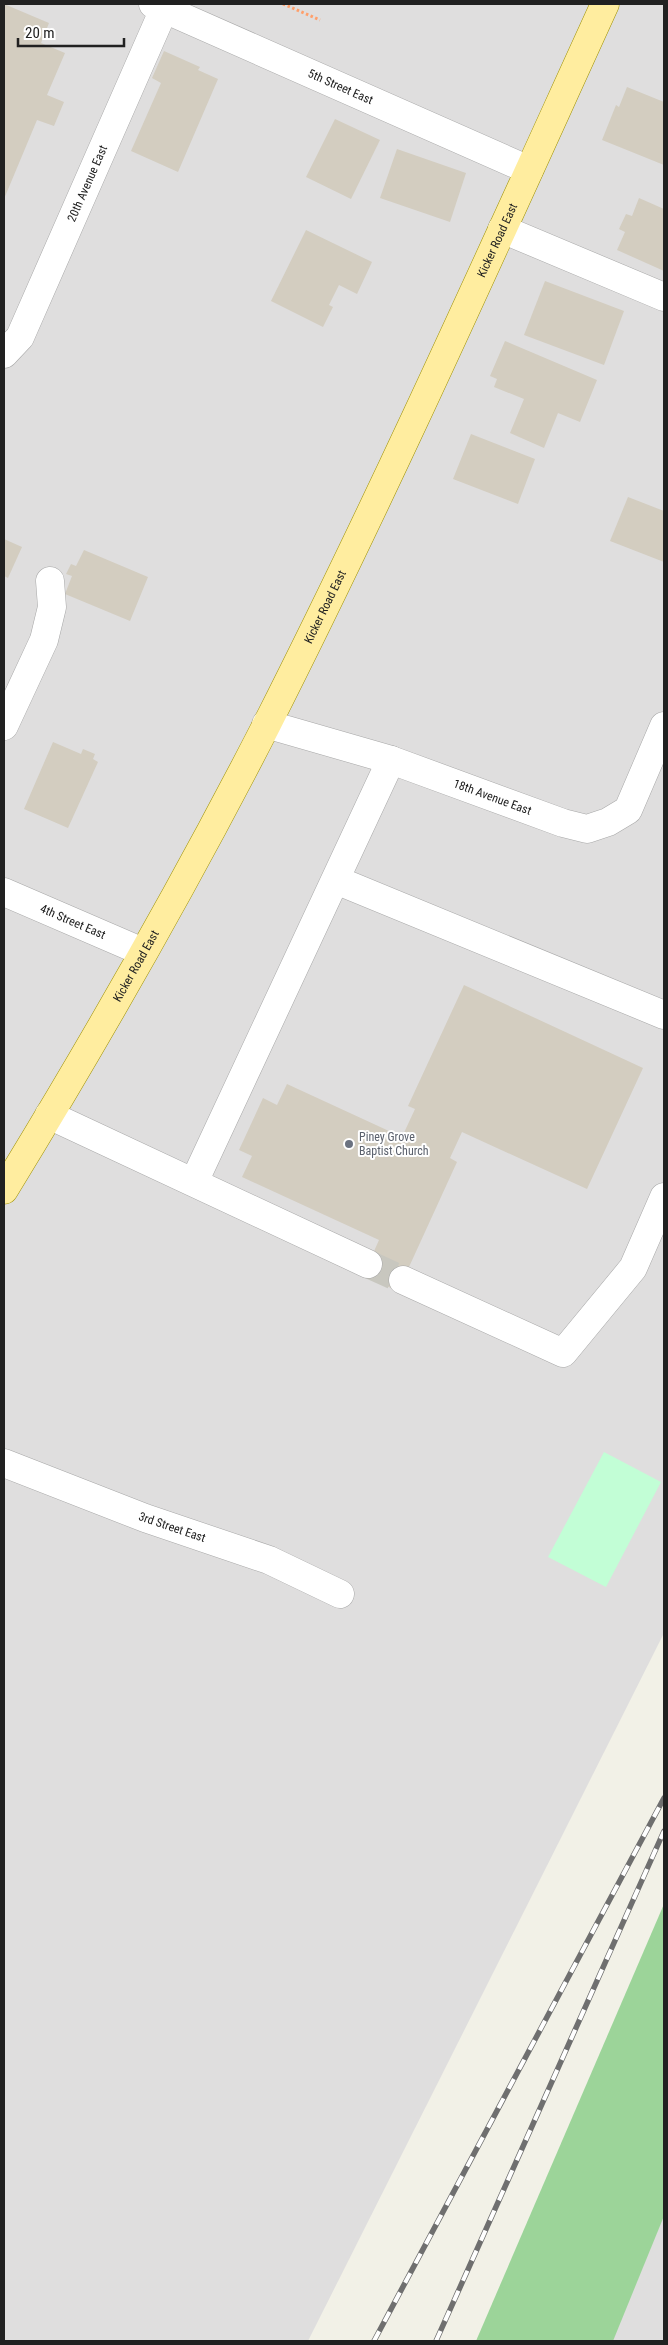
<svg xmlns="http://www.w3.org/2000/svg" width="668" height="2345" viewBox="0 0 668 2345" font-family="'Roboto Condensed',sans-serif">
	<rect width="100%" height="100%" fill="#f2f1e7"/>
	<g fill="#dfdede">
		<polygon points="4,4 664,4 664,1633 308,2341 4,2341"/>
		<polygon points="664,2183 664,2341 559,2341"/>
	</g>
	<polygon fill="#9cd499" points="664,1904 664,2216 613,2341 476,2341"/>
	<polygon fill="#c2fed6" points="604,1452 661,1482 606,1587 548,1557"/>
	<g fill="#d3cdc0">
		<polygon points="4,4 49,23 41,43 65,53 47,95 64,102 54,126 37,120 4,199"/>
		<polygon points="164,51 200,67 198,70 218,79 178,172 131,151 161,83 152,78"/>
		<polygon points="627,87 664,102 664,165 602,140 616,105 619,107"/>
		<polygon points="335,119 380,140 351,199 306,177"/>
		<polygon points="397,149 466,173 450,222 380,198"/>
		<polygon points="639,198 664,209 664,271 617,250 625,232 619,229 626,214 632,216"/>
		<polygon points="306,230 372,262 357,294 339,285 329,305 333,307 323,327 271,301"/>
		<polygon points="545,281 624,311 604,365 524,335"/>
		<polygon points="505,341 597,380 580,422 558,413 544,448 510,433 524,399 494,387 497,379 490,376"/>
		<polygon points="471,434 535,459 518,504 453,479"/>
		<polygon points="628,497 664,511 664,562 610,541"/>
		<polygon points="4,539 22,547 8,578 4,576"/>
		<polygon points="84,550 148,577 130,621 65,594 72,576 66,574 71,564 76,566"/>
		<polygon points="53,742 81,754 83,749 95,754 93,759 98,762 68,828 24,809"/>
		<polygon points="464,985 643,1068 587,1189 462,1132 450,1158 457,1162 398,1291 363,1276 379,1240 242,1177 252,1156 239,1150 263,1098 277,1105 287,1084 402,1137 415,1109 408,1106"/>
	</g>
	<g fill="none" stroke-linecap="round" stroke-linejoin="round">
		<polyline stroke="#c8c7bf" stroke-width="28" stroke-dasharray="28 14" stroke-linecap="butt" points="368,1264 403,1280"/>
		<defs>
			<g id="minor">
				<path id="s1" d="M153,4L529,170"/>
				<polyline points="502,229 664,297"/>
				<path id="s2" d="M4,354L20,337L164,9"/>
				<path id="s3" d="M266,724L391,760L563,823L587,829L608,822L628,810L664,726"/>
				<polyline points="4,726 44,640 52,607 50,581"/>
				<polyline points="336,880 664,1015"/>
				<path id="s4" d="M4,892L143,952"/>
				<polyline points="49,1115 368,1264"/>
				<polyline points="194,1182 391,760"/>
				<polyline points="403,1280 563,1353 633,1268 664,1197"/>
				<path id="s5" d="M4,1463L145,1518L269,1560L340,1594"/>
			</g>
			<g id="major">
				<path id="s6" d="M4,1190C97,1038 186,882 267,724C387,487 495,245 605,4"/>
			</g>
		</defs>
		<use href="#minor" stroke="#a8a8a8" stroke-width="29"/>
		<use href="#major" stroke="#9e9100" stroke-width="29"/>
		<polyline stroke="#ff9f6b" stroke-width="3" stroke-dasharray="2.5 2.5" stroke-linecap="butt" points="283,4 320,20"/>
		<use href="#minor" stroke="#fff" stroke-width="28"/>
		<use href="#major" stroke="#ffed9f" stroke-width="28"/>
		<defs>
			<g id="rail">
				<polyline points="374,2341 664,1798"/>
				<polyline points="436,2341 664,1831"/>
			</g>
		</defs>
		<use href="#rail" stroke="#6f6f6f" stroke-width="5.5"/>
		<use href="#rail" stroke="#fff" stroke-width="4" stroke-dasharray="11" stroke-linecap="butt"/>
	</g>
	<circle fill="#6b7280" stroke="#fff" stroke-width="2" cx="349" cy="1144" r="5"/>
	<g text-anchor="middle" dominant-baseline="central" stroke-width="4" stroke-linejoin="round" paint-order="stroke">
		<g font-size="12" fill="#212121" stroke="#fff">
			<text stroke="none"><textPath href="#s1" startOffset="205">5th Street East</textPath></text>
			<text stroke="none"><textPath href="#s2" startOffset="191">20th Avenue East</textPath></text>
			<text stroke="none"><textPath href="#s6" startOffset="1071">Kicker Road East</textPath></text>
			<text stroke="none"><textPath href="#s6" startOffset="666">Kicker Road East</textPath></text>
			<text stroke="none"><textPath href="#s3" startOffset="238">18th Avenue East</textPath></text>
			<text stroke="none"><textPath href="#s4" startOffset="75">4th Street East</textPath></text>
			<text stroke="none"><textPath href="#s6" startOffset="260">Kicker Road East</textPath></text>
			<text stroke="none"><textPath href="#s5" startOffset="180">3rd Street East</textPath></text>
		</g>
		<g font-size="12" fill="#5b616d" stroke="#fff" text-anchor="start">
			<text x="359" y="1137">Piney Grove<tspan x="359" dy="14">Baptist Church</tspan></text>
		</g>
	</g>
	<rect width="668" height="2345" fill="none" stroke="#212121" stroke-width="10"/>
	<path d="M18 38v8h106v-8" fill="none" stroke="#212121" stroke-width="2.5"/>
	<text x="25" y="38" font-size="15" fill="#212121" stroke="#ffffff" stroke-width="4" paint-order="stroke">20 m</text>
</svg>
